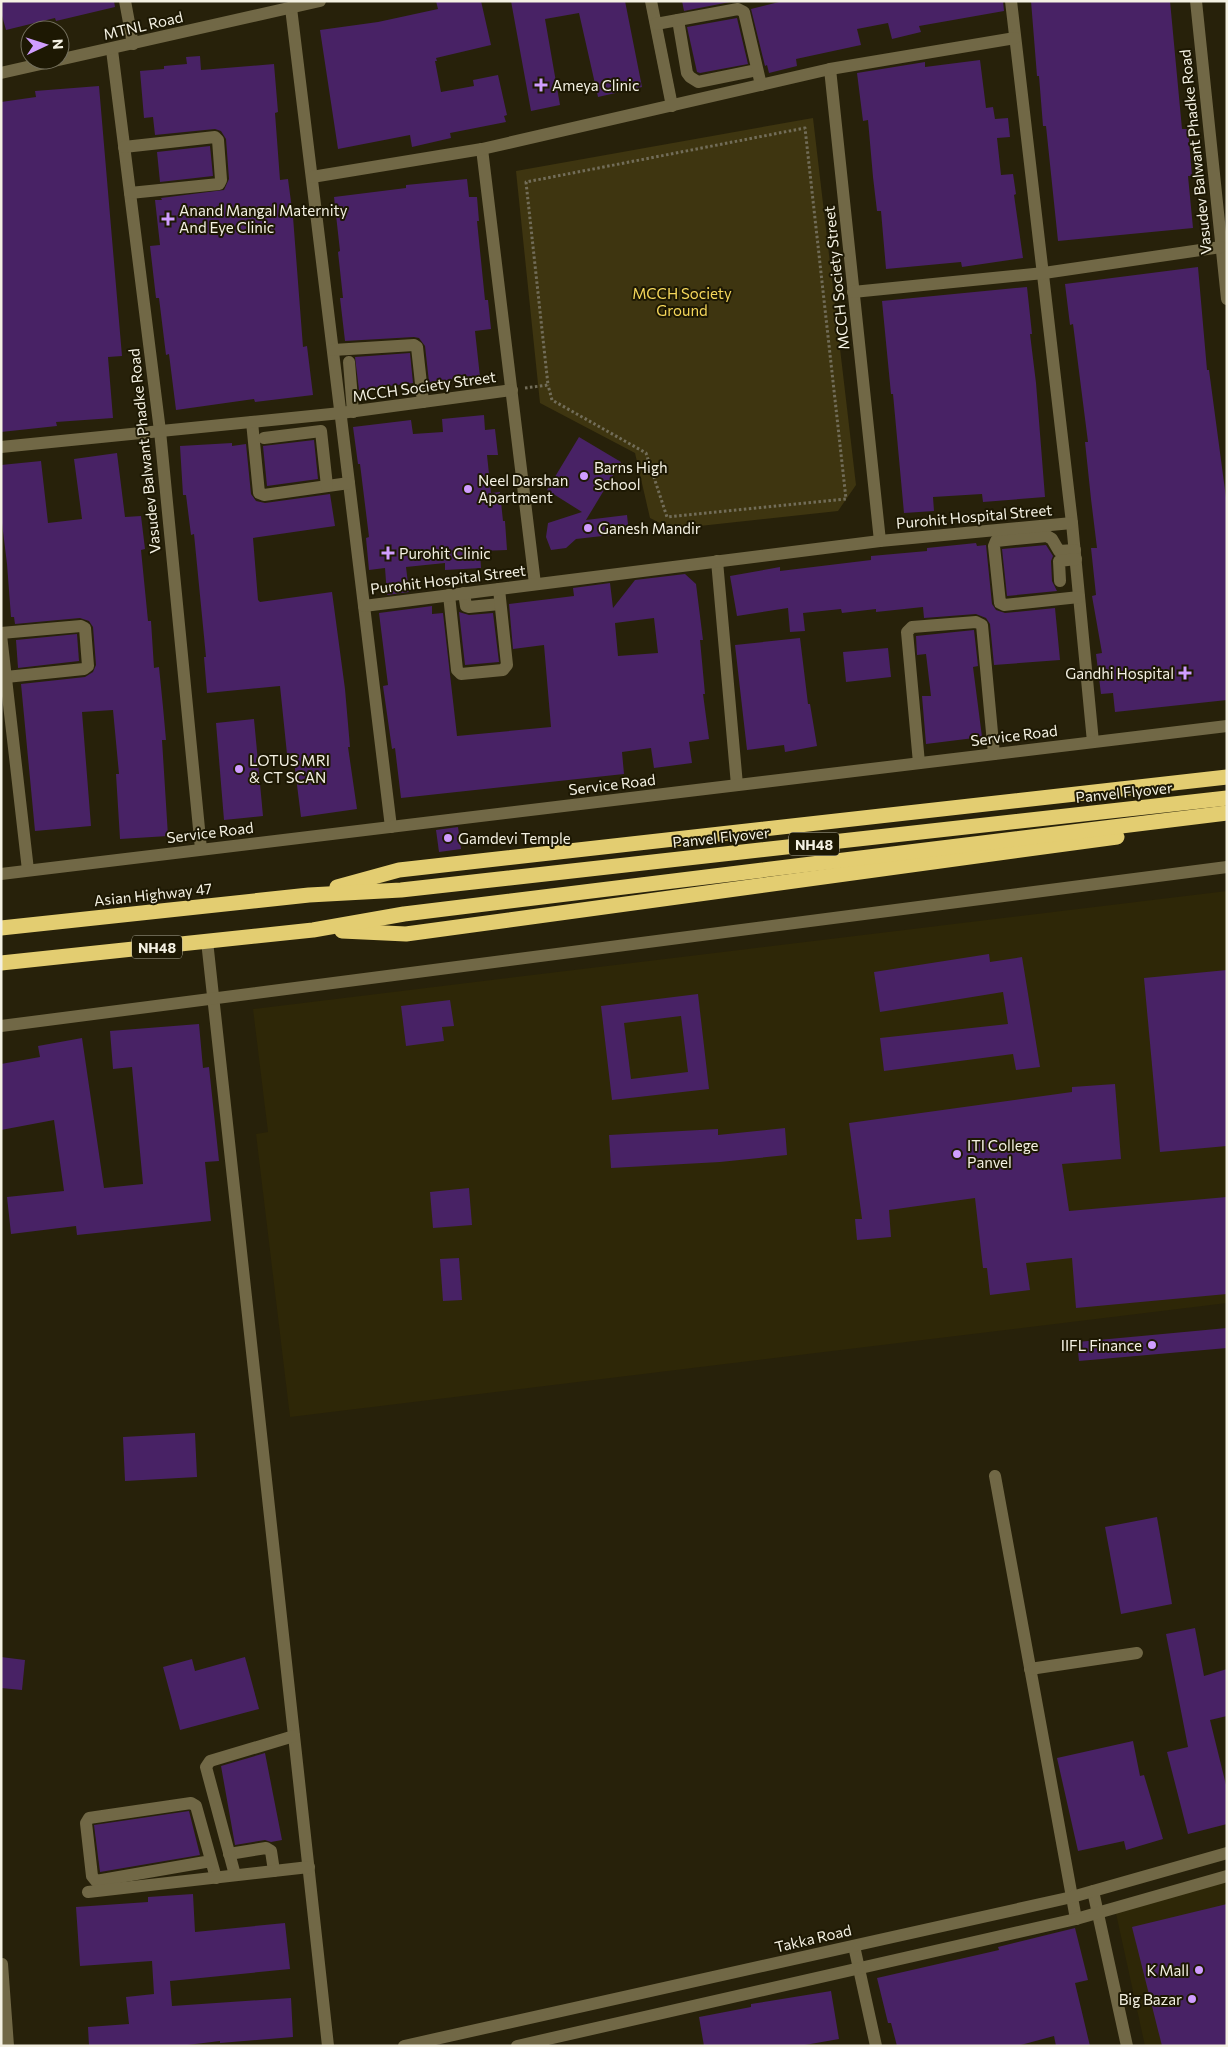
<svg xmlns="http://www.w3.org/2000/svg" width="1228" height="2047" viewBox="0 0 1228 2047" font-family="Commissioner,sans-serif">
	<rect width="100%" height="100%" fill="#27210a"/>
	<g fill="#2e2707">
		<polygon points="1227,891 1227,1303 290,1417 256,1134 268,1132 253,1009"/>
		<polygon points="1227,1882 1227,2046 1145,2046 1115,1909"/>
	</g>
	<polygon fill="#3e3510" points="813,118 856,485 838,511 672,529 650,518 635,453 540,403 516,171"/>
	<g fill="#482265" fill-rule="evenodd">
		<polygon points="1,1 114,1 115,7 56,21 55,18 6,30 1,12"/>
		<polygon points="436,1 481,1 491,45 436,58 437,61 435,61 441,92 474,86 473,80 498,75 507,115 504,116 506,122 450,133 451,138 412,147 410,135 338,149 320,30 378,22 438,9"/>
		<polygon points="511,1 625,1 642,87 598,97 579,13 545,19 560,105 531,111"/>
		<polygon points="682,1 735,1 684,11"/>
		<polygon points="783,1 1003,1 1004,11 919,26 921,32 892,39 888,23 857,29 861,45 796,59 797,66 769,73 767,65 765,66 751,9"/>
		<polygon points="1031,1 1170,1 1182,129 1188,129 1192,176 1188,176 1193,228 1058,241 1046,126 1043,126 1039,76 1037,76"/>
		<polygon points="737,18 748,64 700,73 697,72 687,27"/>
		<polygon points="200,56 201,70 274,64 278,112 275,113 280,180 288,179 293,217 303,347 307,346 313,395 255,402 254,399 176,410 169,354 166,355 159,298 156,298 150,246 160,245 155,200 162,200 161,198 224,190 229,179 226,139 221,131 215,129 155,135 153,117 144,118 140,71 164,69 164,66 187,64 186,57"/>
		<polygon points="980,60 986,108 993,107 995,119 1008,118 1010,137 997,138 1001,175 1013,174 1016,194 1014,195 1023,258 962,267 961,262 886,269 881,211 877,211 873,177 868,120 863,121 857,73 925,62 925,67"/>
		<polygon points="99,86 122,356 108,357 113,418 56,422 57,426 1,432 1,102 36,97 35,91"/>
		<polygon points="210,146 213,176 160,182 157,152"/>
		<polygon points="467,179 469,197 477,197 479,221 477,221 485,300 488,300 491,329 475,331 480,377 429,382 425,346 419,338 414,337 345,341 340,298 343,298 338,252 340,251 334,197 406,188 406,185"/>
		<polygon points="1198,267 1207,370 1209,370 1227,505 1227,700 1115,712 1113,693 1101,694 1096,654 1102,653 1092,596 1096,595 1091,548 1097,548 1091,499 1085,442 1088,442 1082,395 1073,324 1070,325 1065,284"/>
		<polygon points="1027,287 1032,334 1030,334 1036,383 1045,497 983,502 982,494 933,497 934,511 904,513 893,394 891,394 882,301"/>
		<polygon points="410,353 413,383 359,390 355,357"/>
		<polygon points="484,415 485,430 495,429 498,455 487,455 491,493 500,492 503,521 505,521 507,550 480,551 481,568 445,570 445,563 406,567 409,592 387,595 385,568 369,570 366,538 369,537 360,464 358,464 353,427 411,420 413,434 443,432 442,419"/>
		<polygon points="579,437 621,462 586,520 627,515 629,533 576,539 566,548 551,550 546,537 548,523 582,512 547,490"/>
		<polygon points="314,440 318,479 267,486 263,446"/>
		<polygon points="232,443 232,446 246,444 251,494 256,501 265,503 330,494 335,526 253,538 258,600 260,602 332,592 345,689 350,747 348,747 357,809 301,817 293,753 287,754 280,686 207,693 204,657 206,657 194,534 191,535 186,495 183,495 180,446"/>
		<polygon points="117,453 125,517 141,516 145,549 141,550 148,621 151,621 154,668 159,667 163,707 166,740 162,740 168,836 120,839 116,774 119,774 113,710 82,712 91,826 35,831 21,684 85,677 93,672 96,665 93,627 89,621 80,618 15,624 14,617 11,617 7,564 1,515 1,465 41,461 48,523 82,519 74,459"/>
		<polygon points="976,543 977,546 986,545 992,604 996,610 1005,613 1055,608 1060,660 994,665 990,624 986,618 976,614 924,618 923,607 876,612 876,609 842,613 841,609 803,613 805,631 790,632 788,608 737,616 730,576 780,567 780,571 871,560 871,556 927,551 927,548"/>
		<polygon points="1046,545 1053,556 1051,561 1052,581 1057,591 1007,596 1002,549"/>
		<path d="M685,574L696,584L703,640H700L705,694H703L709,739L689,742L692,763L654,768L651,748L622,752L624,774L401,798L395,748L392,749L383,686L388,685L379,613L432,606V614L443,613L457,736L551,727L544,645L513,649L509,604L574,596L573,588L610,583L613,608L635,580ZM654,618L658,653L618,656L615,623Z"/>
		<polygon points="459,612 469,615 493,613 499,662 465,665"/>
		<polygon points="974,630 978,666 973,667 982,737 926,744 922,696 931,696 926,654 917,655 916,636"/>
		<polygon points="77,634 79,661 18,668 16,640"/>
		<polygon points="800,638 808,704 810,704 817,746 785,752 784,745 747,750 735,645"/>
		<polygon points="888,648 891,677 846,682 843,652"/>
		<polygon points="254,719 263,816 224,820 216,723"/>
		<polygon points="458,827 461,849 439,852 436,830"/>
		<polygon points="989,954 990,962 1022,957 1040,1067 1016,1070 1013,1054 884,1071 880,1038 1008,1024 1003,992 880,1012 874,972"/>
		<polygon points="1227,970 1227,1146 1160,1152 1144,978"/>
		<path d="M698,994L709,1089L612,1100L601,1006ZM681,1016L688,1072L631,1079L624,1023Z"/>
		<polygon points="450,1000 454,1026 442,1027 444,1041 406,1046 401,1006"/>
		<polygon points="199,1024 203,1068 209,1067 219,1161 205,1162 211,1221 77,1235 76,1226 11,1234 7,1197 64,1191 54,1120 1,1130 1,1064 40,1057 38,1046 82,1038 104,1188 143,1184 132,1067 113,1069 110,1031"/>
		<polygon points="1115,1084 1121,1159 1062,1164 1069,1211 1227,1197 1227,1294 1076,1308 1072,1258 1026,1263 1030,1290 990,1295 987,1268 983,1268 975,1198 889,1210 891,1237 857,1240 855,1219 862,1219 849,1123 1072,1092 1072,1087"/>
		<polygon points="785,1128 787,1155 720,1162 611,1168 609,1135 718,1129 718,1135"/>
		<polygon points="469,1188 472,1225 433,1228 430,1192"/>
		<polygon points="459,1258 462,1300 443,1301 440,1259"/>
		<polygon points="1227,1328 1227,1348 1079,1361 1077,1342"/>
		<polygon points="195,1433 197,1477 125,1481 123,1437"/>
		<polygon points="1157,1517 1172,1604 1121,1614 1105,1527"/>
		<polygon points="1195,1628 1204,1676 1227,1669 1227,1716 1210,1720 1227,1789 1227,1824 1188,1834 1167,1752 1188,1747 1166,1634"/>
		<polygon points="1,1657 25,1660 22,1690 1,1688"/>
		<polygon points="245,1657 259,1709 180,1730 163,1667 192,1659 195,1671"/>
		<polygon points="1133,1741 1140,1776 1144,1775 1163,1839 1126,1850 1124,1841 1078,1851 1057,1758"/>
		<polygon points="265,1753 282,1840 271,1842 265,1840 235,1845 221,1766"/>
		<polygon points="189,1811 200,1855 100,1872 94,1825"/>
		<polygon points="193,1894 195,1932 285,1923 290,1969 170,1981 172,2006 291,1998 293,2037 220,2043 220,2041 179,2046 89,2046 88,2027 129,2024 126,1997 154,1994 152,1961 80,1966 76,1907 148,1902 148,1897"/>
		<polygon points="1227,1904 1227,2046 1162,2046 1132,1927"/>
		<polygon points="1075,1928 1088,1980 1075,1983 1090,2046 1056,2046 1054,2036 1017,2046 897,2046 891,2023 888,2023 877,1978 999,1950 998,1947"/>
		<polygon points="831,1991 839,2039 799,2046 704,2046 699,2017 751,2007 751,2004"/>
	</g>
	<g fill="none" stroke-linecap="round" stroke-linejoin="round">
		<polyline stroke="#726d59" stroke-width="3" stroke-dasharray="2.5 2.5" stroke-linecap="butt" points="525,388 548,385 526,182 805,128 846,499 667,517 646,453 552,400 548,385"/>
		<g stroke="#716846" stroke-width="12">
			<polyline points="125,1 133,44"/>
			<polyline points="651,1 672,106"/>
			<polyline points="1011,1 1072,523 1093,742"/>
			<polyline points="1196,1 1227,299"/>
			<polyline points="291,8 391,827"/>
			<polyline points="678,20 687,73 690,77 698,82 757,70"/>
			<polyline points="656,24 738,9 744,12 761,85"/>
			<polyline points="112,50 160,431 201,849"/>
			<polyline points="830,69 880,541"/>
			<polyline points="1,73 320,1"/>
			<polyline points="124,147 215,137 218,140 221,180 219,184 130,193"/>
			<polyline points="482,149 535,584"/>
			<polyline points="312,177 482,149 830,69 1015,38"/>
			<polyline points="853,292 1044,273 1221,247"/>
			<polyline points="333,350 414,345 417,347 423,402"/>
			<polyline points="349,362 353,412"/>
			<polyline points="252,422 259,493 264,495 349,483"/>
			<polyline points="264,438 321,431 327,486"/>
			<polyline points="1,447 341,413 512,390"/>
			<polyline points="1075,550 1059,551 1052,539 1047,536 996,541 994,546 1000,603 1004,605 1079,597"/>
			<polyline points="717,561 737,785"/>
			<polyline points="1060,581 1059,561 1076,559"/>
			<polyline points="464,593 466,606 469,607 500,604"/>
			<polyline points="449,595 457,670 461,674 503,670 507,665 499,589"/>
			<polyline points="364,606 880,541 1072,523"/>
			<polyline points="1,633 81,626 85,628 88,666 84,669 6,677"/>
			<polyline points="1,635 28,870"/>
			<polyline points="919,763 907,632 912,627 976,622 982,625 994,754"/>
			<polyline points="1,874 1227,726"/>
			<polyline points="207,941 328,2046"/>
			<polyline points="1,1026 1227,867"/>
			<polyline points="995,1476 1076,1919"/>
			<polyline points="1030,1669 1137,1653"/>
			<polyline points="229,1854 266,1848 271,1851 274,1871"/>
			<polyline points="211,1861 96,1881 92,1876 86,1823 89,1818 191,1803 196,1806 216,1878"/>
			<polyline points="235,1875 206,1767 210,1761 294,1736"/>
			<polyline points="1093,1891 1127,2046"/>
			<polyline points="88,1892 309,1867"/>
			<polyline points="854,1946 876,2046"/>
			<polyline points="2,1964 8,2046"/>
			<polyline points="404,2046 1072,1897 1227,1853"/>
			<polyline points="517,2046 1076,1919 1227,1876"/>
		</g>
		<g stroke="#e3cd71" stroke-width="15">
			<polyline points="337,887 399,870 1227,777"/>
			<polyline points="1,928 309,895 401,890 1227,798"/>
			<polyline points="342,931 406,934 1117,837"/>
			<polyline points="1,963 313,930 404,914 1227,813"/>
		</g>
	</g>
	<g fill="#d09dff" stroke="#1d1803" stroke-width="2">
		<path d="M538.5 77.5h5v5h5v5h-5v5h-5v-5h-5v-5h5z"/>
		<path d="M165.5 211.5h5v5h5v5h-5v5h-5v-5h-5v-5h5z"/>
		<circle cx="584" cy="476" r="5"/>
		<circle cx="468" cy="489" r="5"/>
		<circle cx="588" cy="528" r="5"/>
		<path d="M385.5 545.5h5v5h5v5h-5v5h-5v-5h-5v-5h5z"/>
		<path d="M1182.5 665.5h5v5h5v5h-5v5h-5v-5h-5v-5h5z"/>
		<circle cx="239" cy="769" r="5"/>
		<circle cx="448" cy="838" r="5"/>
		<circle cx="957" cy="1154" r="5"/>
		<circle cx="1152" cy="1345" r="5"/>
		<circle cx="1199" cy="1970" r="5"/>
		<circle cx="1192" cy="1999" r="5"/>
	</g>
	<g text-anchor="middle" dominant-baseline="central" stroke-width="4" stroke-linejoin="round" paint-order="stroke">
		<g fill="#1d1803" stroke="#b4b0a0" stroke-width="1">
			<rect x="789" y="832.5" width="50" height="23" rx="4"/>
			<rect x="132" y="935.5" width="50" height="23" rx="4"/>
		</g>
		<g font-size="14" font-weight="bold" fill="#f4f1e3">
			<text x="814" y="844">NH48</text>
			<text x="157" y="947">NH48</text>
		</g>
		<g font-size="15" fill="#f4f1e3" stroke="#1d1803">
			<text transform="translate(143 25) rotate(-13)">MTNL Road</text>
			<text transform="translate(1195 152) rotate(-96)">Vasudev Balwant Phadke Road</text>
			<text transform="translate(836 278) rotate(-96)">MCCH Society Street</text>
			<text transform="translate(424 386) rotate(-8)">MCCH Society Street</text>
			<text transform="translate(144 451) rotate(-96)">Vasudev Balwant Phadke Road</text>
			<text transform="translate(974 516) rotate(-5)">Purohit Hospital Street</text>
			<text transform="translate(448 579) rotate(-7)">Purohit Hospital Street</text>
			<text transform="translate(1014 735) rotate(-7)">Service Road</text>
			<text transform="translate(612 784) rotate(-7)">Service Road</text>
			<text transform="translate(1124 792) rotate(-6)">Panvel Flyover</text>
			<text transform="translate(210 832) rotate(-7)">Service Road</text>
			<text transform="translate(721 837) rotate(-6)">Panvel Flyover</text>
			<text transform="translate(153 894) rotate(-6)">Asian Highway 47</text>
			<text transform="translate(813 1938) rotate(-13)">Takka Road</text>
		</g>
		<g font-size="15" fill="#f4f1e3" stroke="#1d1803" text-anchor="start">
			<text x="552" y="85">Ameya Clinic</text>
			<text x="179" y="210">Anand Mangal Maternity<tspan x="179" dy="17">And Eye Clinic</tspan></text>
			<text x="594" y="467">Barns High<tspan x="594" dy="17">School</tspan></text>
			<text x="478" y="480">Neel Darshan<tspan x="478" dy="17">Apartment</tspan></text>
			<text x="598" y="528">Ganesh Mandir</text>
			<text x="399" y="553">Purohit Clinic</text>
			<text x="1174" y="673" text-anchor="end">Gandhi Hospital</text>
			<text x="249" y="760">LOTUS MRI<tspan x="249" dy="17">&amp; CT SCAN</tspan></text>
			<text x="458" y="838">Gamdevi Temple</text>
			<text x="967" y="1145">ITI College<tspan x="967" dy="17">Panvel</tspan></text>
			<text x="1142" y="1345" text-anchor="end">IIFL Finance</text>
			<text x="1189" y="1970" text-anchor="end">K Mall</text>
			<text x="1182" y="1999" text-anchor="end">Big Bazar</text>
		</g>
		<g font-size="15" fill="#f5d75b" stroke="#1d1803">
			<text x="682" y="293">MCCH Society<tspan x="682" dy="17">Ground</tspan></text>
		</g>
	</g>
	<rect width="1228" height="2047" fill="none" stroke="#f4f1e3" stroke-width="5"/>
	<g transform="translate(45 45) rotate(86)"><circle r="24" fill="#1d1803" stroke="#736f5d"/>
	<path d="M0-4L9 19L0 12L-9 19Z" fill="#d09dff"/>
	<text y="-8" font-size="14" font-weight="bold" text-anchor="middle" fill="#f4f1e3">N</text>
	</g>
</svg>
